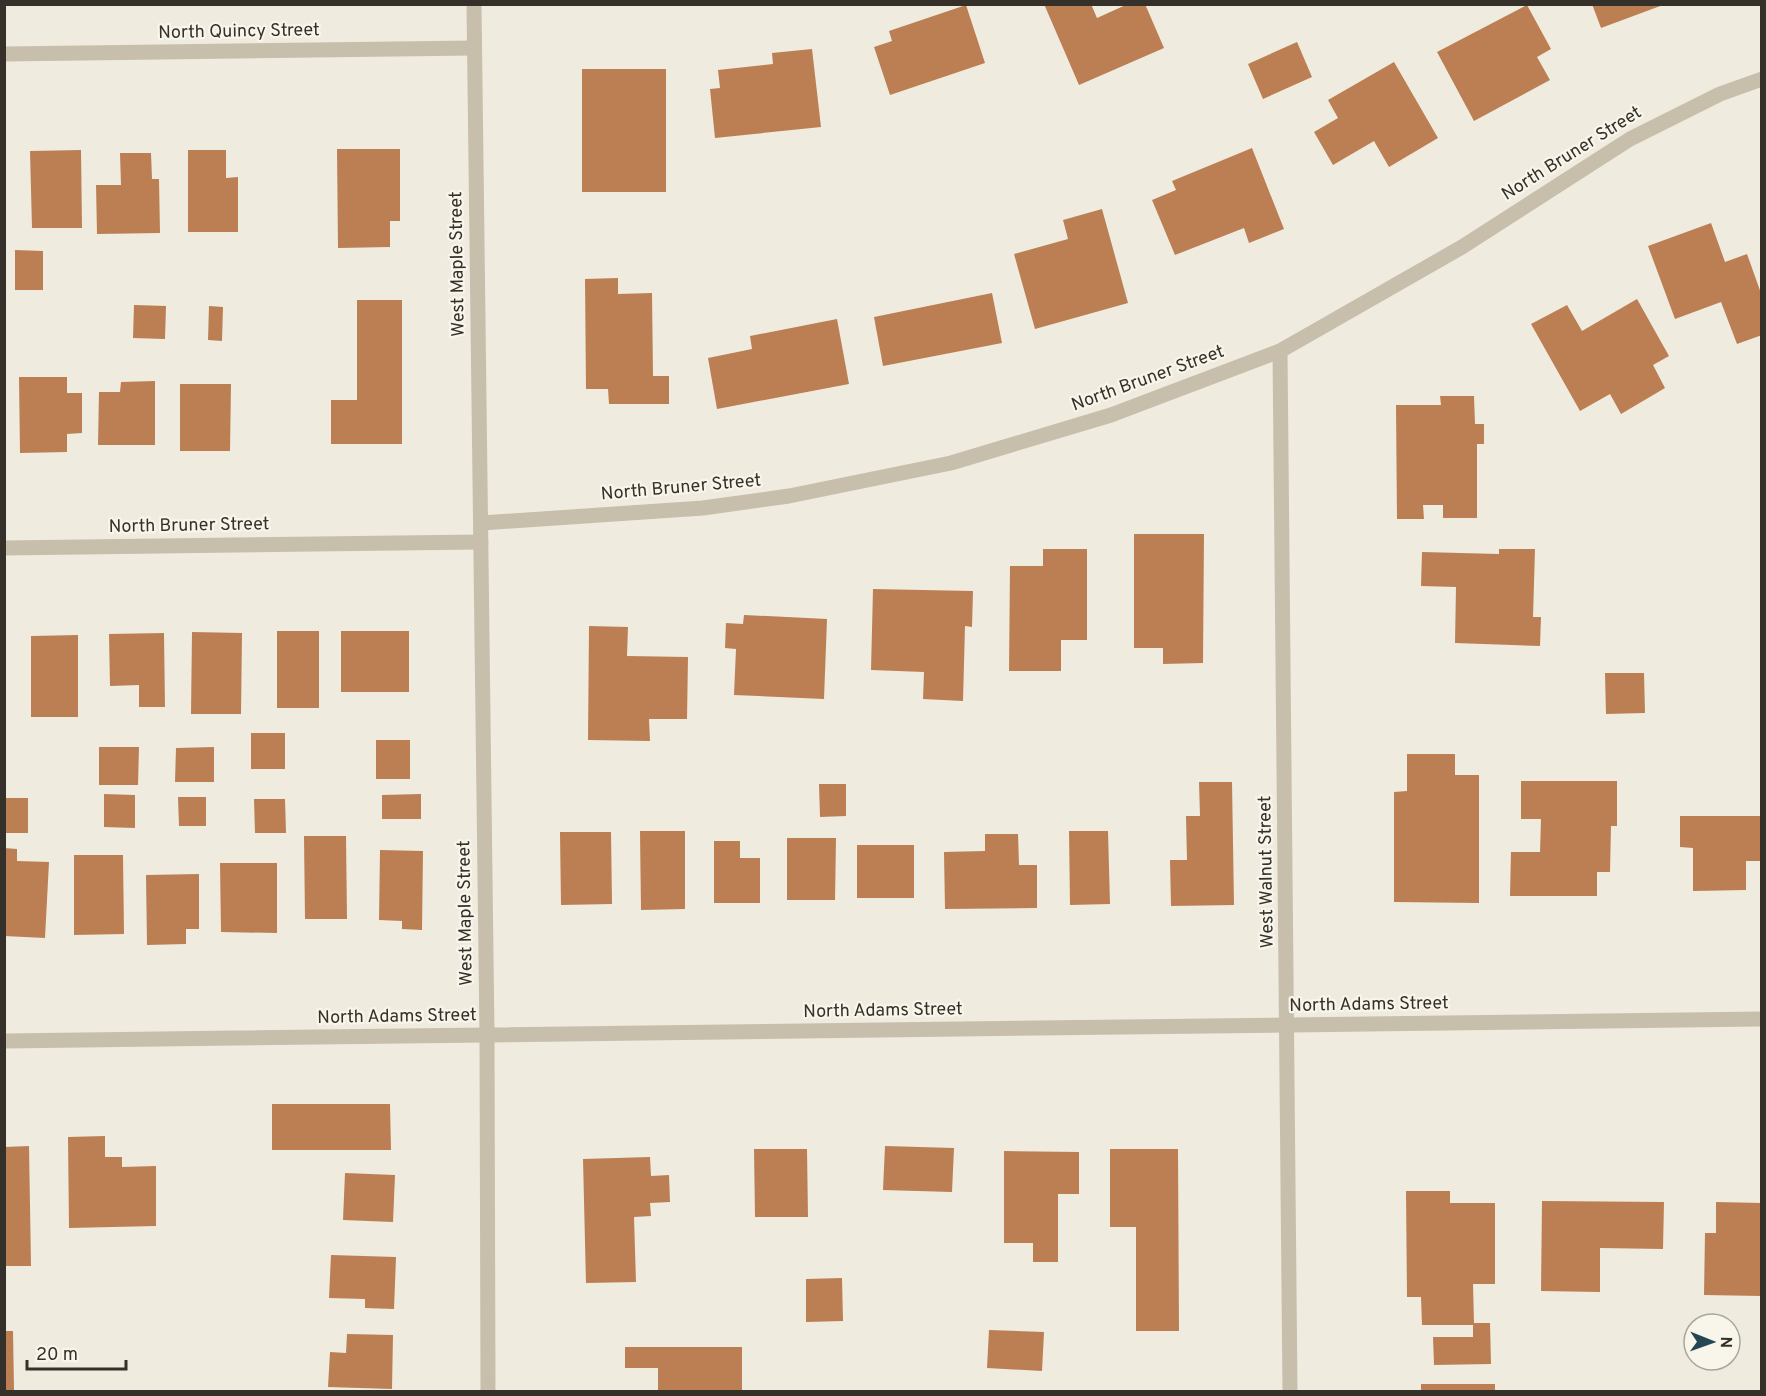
<svg xmlns="http://www.w3.org/2000/svg" width="1766" height="1396" viewBox="0 0 1766 1396" font-family="Overpass,sans-serif">
	<rect width="100%" height="100%" fill="#f0ebdf"/>
	<g fill="#bb7f53">
		<polygon points="1044,4 1091,4 1097,18 1128,4 1145,4 1164,48 1079,85"/>
		<polygon points="1592,4 1663,4 1663,5 1601,28"/>
		<polygon points="966,5 985,63 890,95 874,47 892,41 889,31"/>
		<polygon points="1527,5 1551,49 1537,57 1550,80 1474,121 1437,52"/>
		<polygon points="1297,42 1312,77 1263,99 1248,64"/>
		<polygon points="812,49 821,127 715,138 710,89 720,88 718,70 773,64 772,53"/>
		<polygon points="1394,62 1438,138 1389,167 1374,141 1333,165 1314,132 1338,118 1328,100"/>
		<rect x="582" y="69" width="84" height="123"/>
		<polygon points="1252,148 1284,229 1249,243 1244,228 1175,255 1152,200 1176,190 1172,181"/>
		<polygon points="337,149 400,149 400,221 390,221 390,247 338,248"/>
		<polygon points="81,150 82,228 32,228 30,151"/>
		<polygon points="188,150 226,150 226,178 238,177 238,232 188,232"/>
		<polygon points="120,153 151,153 152,179 159,179 160,233 97,234 96,185 121,185"/>
		<polygon points="1102,209 1128,303 1035,329 1014,254 1068,239 1063,220"/>
		<polygon points="1711,223 1725,262 1747,254 1762,296 1762,335 1737,344 1721,302 1675,319 1648,246"/>
		<polygon points="15,250 43,251 43,290 15,290"/>
		<polygon points="618,278 618,294 652,293 653,376 669,376 669,404 609,404 608,389 586,389 585,279"/>
		<polygon points="992,293 1002,343 883,366 874,317"/>
		<polygon points="1637,299 1669,356 1653,365 1665,388 1621,414 1610,394 1580,411 1531,324 1567,305 1582,331"/>
		<polygon points="357,300 402,300 402,444 331,444 331,400 357,400"/>
		<polygon points="134,305 166,306 165,339 133,338"/>
		<polygon points="209,306 223,307 222,341 208,340"/>
		<polygon points="837,319 849,384 717,409 708,358 752,349 750,336"/>
		<polygon points="19,377 67,377 67,393 82,393 82,433 67,434 67,452 20,453"/>
		<polygon points="155,381 155,445 98,445 99,392 120,392 121,382"/>
		<polygon points="180,384 231,384 230,451 180,451"/>
		<polygon points="1440,396 1474,396 1475,424 1484,424 1484,444 1477,444 1477,518 1443,518 1443,505 1423,505 1424,519 1397,519 1396,405 1441,405"/>
		<polygon points="1134,534 1204,534 1203,663 1163,664 1163,648 1134,648"/>
		<polygon points="1043,549 1087,549 1087,640 1061,640 1061,671 1009,671 1010,566 1043,566"/>
		<polygon points="1499,549 1535,549 1533,617 1541,617 1540,646 1455,643 1456,587 1421,586 1422,552 1499,554"/>
		<polygon points="873,589 973,591 972,627 965,626 963,701 923,699 924,672 871,670"/>
		<polygon points="744,615 827,619 824,699 734,695 736,649 725,648 726,623 743,624"/>
		<polygon points="589,626 628,627 627,656 688,657 687,719 649,719 650,741 588,740"/>
		<rect x="277" y="631" width="42" height="77"/>
		<rect x="341" y="631" width="68" height="61"/>
		<polygon points="192,632 242,633 241,714 191,714"/>
		<polygon points="164,633 165,707 139,707 139,685 110,686 109,634"/>
		<polygon points="78,635 78,717 31,717 31,636"/>
		<polygon points="1605,673 1644,673 1645,713 1606,714"/>
		<rect x="251" y="733" width="34" height="36"/>
		<rect x="376" y="740" width="34" height="39"/>
		<polygon points="99,747 139,747 138,785 99,785"/>
		<polygon points="214,747 214,782 175,782 176,748"/>
		<polygon points="1407,754 1455,754 1455,775 1479,775 1479,903 1394,902 1394,792 1407,791"/>
		<polygon points="1521,781 1617,781 1617,826 1611,826 1610,872 1597,872 1597,896 1510,896 1511,852 1540,852 1541,819 1521,819"/>
		<polygon points="1199,782 1232,782 1234,905 1171,906 1170,860 1187,860 1186,816 1200,816"/>
		<polygon points="819,784 846,784 846,816 820,817"/>
		<polygon points="104,794 135,795 135,828 104,827"/>
		<polygon points="421,794 421,819 382,819 382,795"/>
		<polygon points="178,797 206,797 206,826 179,826"/>
		<rect x="4" y="798" width="24" height="35"/>
		<polygon points="254,799 285,799 286,833 255,833"/>
		<polygon points="1680,816 1762,816 1762,861 1746,861 1746,890 1693,891 1693,848 1680,847"/>
		<polygon points="640,831 685,831 685,909 641,910"/>
		<polygon points="1069,831 1108,831 1110,904 1070,905"/>
		<polygon points="560,832 611,832 612,904 561,905"/>
		<polygon points="985,834 1018,834 1019,865 1037,865 1037,908 945,909 944,852 985,851"/>
		<polygon points="304,836 346,836 347,919 305,919"/>
		<polygon points="787,838 836,838 835,900 787,900"/>
		<polygon points="714,841 740,841 740,858 760,858 760,903 714,903"/>
		<rect x="857" y="845" width="57" height="53"/>
		<polygon points="4,848 17,849 17,861 49,862 45,938 4,936"/>
		<polygon points="380,850 423,851 422,930 402,929 402,921 379,920"/>
		<polygon points="74,855 123,855 124,934 74,935"/>
		<polygon points="220,863 277,863 277,933 221,932"/>
		<polygon points="199,874 199,929 186,929 186,944 147,945 146,875"/>
		<polygon points="272,1104 390,1104 391,1150 272,1150"/>
		<polygon points="105,1136 105,1157 122,1157 122,1167 156,1166 156,1226 69,1228 68,1137"/>
		<polygon points="29,1146 31,1266 4,1266 4,1147"/>
		<polygon points="885,1146 954,1148 952,1192 883,1190"/>
		<polygon points="754,1149 807,1149 808,1217 755,1217"/>
		<polygon points="1110,1149 1178,1149 1179,1331 1136,1331 1136,1227 1110,1227"/>
		<polygon points="1004,1151 1079,1152 1079,1194 1058,1194 1058,1262 1033,1262 1033,1243 1004,1243"/>
		<polygon points="650,1157 651,1176 669,1175 670,1202 650,1203 651,1216 634,1217 636,1282 586,1283 583,1159"/>
		<polygon points="345,1173 395,1175 393,1222 343,1220"/>
		<polygon points="1406,1191 1450,1191 1450,1203 1495,1203 1495,1284 1473,1284 1474,1323 1490,1323 1491,1364 1434,1365 1433,1337 1473,1337 1473,1325 1422,1325 1421,1297 1407,1297"/>
		<polygon points="1542,1201 1664,1202 1663,1249 1600,1248 1600,1292 1541,1291"/>
		<polygon points="1716,1202 1762,1203 1762,1296 1704,1295 1705,1233 1716,1233"/>
		<polygon points="331,1255 396,1257 394,1309 365,1308 365,1299 329,1298"/>
		<polygon points="842,1278 843,1321 806,1322 806,1279"/>
		<polygon points="989,1330 1044,1332 1042,1371 987,1368"/>
		<polygon points="4,1331 13,1331 14,1390 4,1391"/>
		<polygon points="347,1334 393,1335 392,1389 328,1387 330,1352 346,1353"/>
		<polygon points="625,1347 742,1347 742,1392 658,1392 658,1368 625,1368"/>
		<rect x="1421" y="1384" width="74" height="8"/>
	</g>
	<g fill="none" stroke-linecap="round" stroke-linejoin="round">
		<g stroke="#c8beac" stroke-width="15">
			<polyline points="474,4 487,1035 488,1392"/>
			<polyline points="4,54 474,48"/>
			<polyline points="1280,351 1290,1392"/>
			<polyline points="482,523 703,508 789,496 951,463 1111,415 1280,351 1462,247 1630,139 1720,94 1762,79"/>
			<polyline points="4,548 481,542"/>
			<polyline points="4,1041 1762,1019"/>
		</g>
	</g>
	<g text-anchor="middle" dominant-baseline="central" stroke-width="4.5" stroke-linejoin="round" paint-order="stroke">
		<g font-size="18" fill="#36302a" stroke="#f8f5eb">
			<text transform="translate(239 32) rotate(-1)">North Quincy Street</text>
			<text transform="translate(1572 154) rotate(-32)">North Bruner Street</text>
			<text transform="translate(458 264) rotate(-91)">West Maple Street</text>
			<text transform="translate(1148 379) rotate(-20)">North Bruner Street</text>
			<text transform="translate(681 488) rotate(-5)">North Bruner Street</text>
			<text transform="translate(189 526) rotate(-1)">North Bruner Street</text>
			<text transform="translate(1267 872) rotate(-91)">West Walnut Street</text>
			<text transform="translate(466 913) rotate(-91)">West Maple Street</text>
			<text transform="translate(1369 1005) rotate(-1)">North Adams Street</text>
			<text transform="translate(883 1011) rotate(-1)">North Adams Street</text>
			<text transform="translate(397 1017) rotate(-1)">North Adams Street</text>
		</g>
	</g>
	<rect width="1766" height="1396" fill="none" stroke="#36302a" stroke-width="12"/>
	<g transform="translate(1712 1342) rotate(91)"><circle r="28" fill="#f8f5eb" stroke="#aaa69e" stroke-width="1.5"/>
	<path d="M0-4.5L10 22L0 15L-10 22Z" fill="#234854"/>
	<text y="-9" font-size="16" font-weight="bold" text-anchor="middle" fill="#36302a">N</text>
	</g>
	<path d="M27 1360v9h99v-9" fill="none" stroke="#36302a" stroke-width="3"/>
	<text x="36" y="1360" font-size="18" fill="#36302a" stroke="#f8f5eb" stroke-width="4.5" paint-order="stroke">20 m</text>
</svg>
